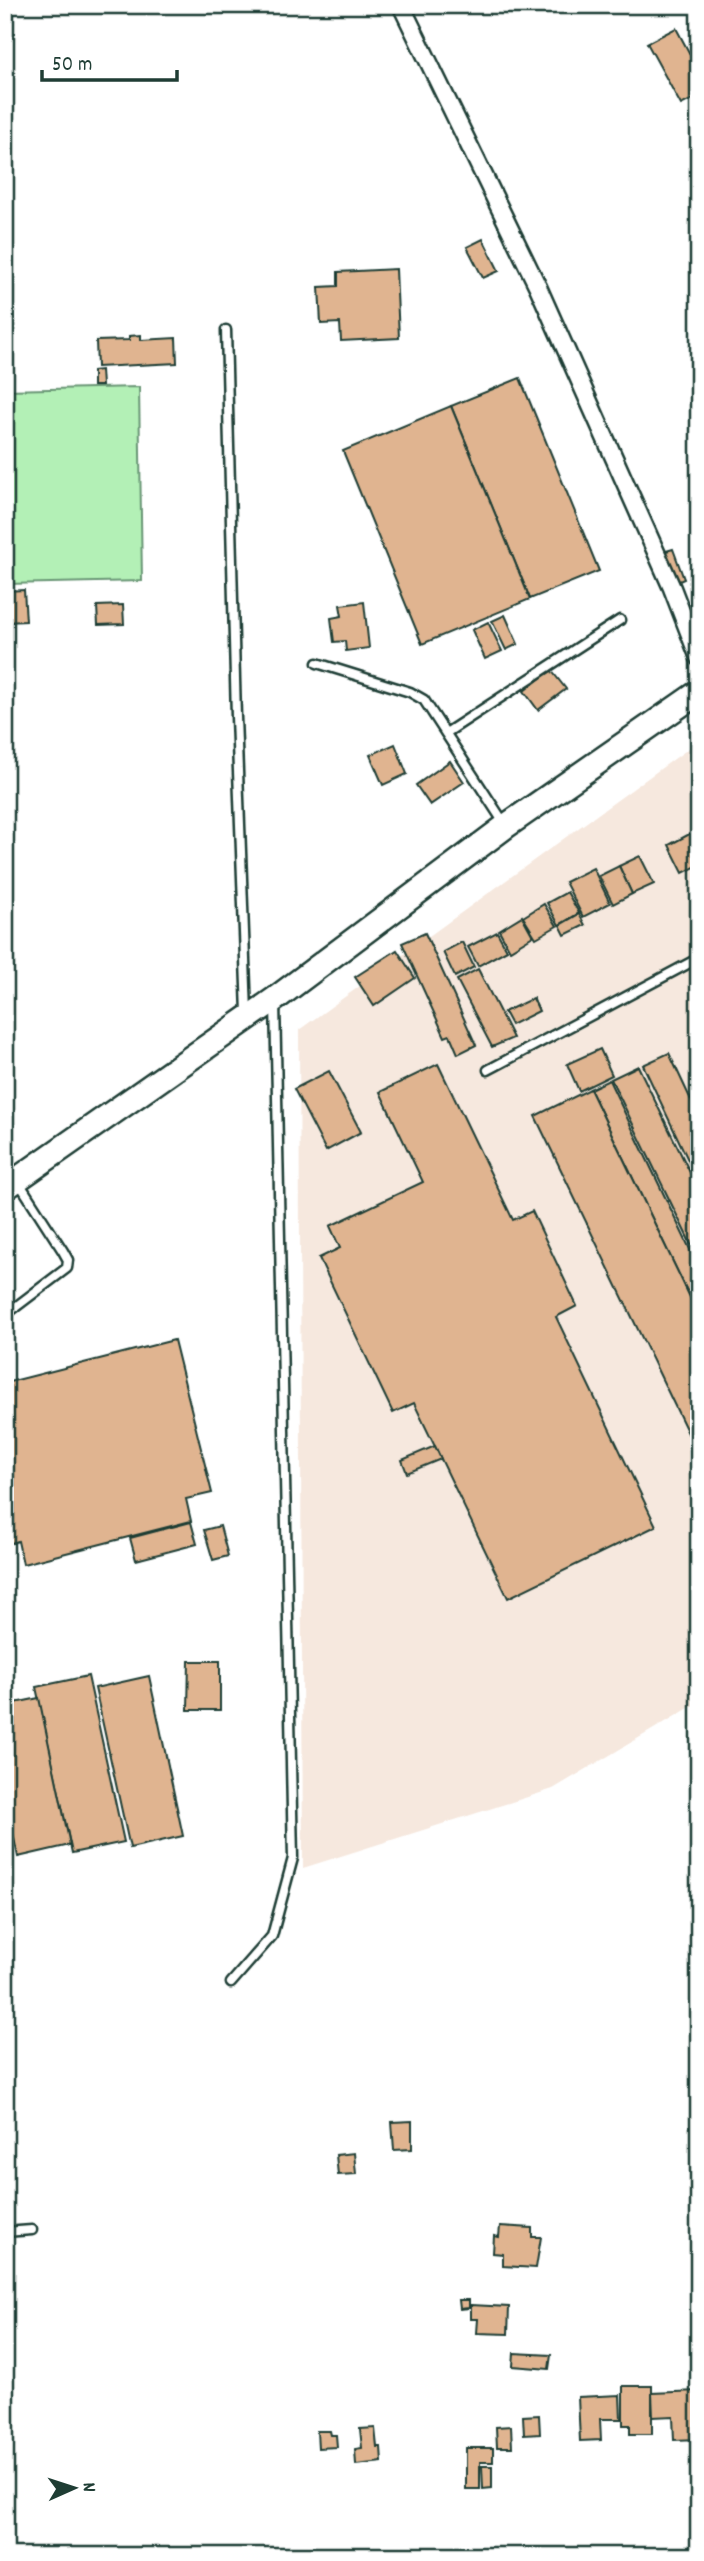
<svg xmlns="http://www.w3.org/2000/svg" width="704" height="2561" viewBox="0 0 704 2561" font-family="Dekko,sans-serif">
	<rect width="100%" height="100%" fill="#fff"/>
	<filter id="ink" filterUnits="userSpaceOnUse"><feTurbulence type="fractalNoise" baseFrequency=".0143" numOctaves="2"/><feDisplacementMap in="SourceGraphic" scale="14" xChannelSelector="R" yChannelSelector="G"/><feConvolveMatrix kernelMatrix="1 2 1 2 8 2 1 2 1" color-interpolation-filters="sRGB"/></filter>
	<g filter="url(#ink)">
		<polygon fill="#f6e8de" points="699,741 699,1702 553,1789 303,1868 299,1030"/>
		<polygon fill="#b3f0b6" stroke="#699675" stroke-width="2" points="139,387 142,581 5,584 5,390"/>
		<g fill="#e0b490" stroke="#1f3d34" stroke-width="2">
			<polygon points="676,28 699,71 699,96 681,105 647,43"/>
			<polygon points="483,239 499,271 483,278 467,247"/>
			<polygon points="396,269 399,338 341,341 340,323 321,324 319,287 338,286 338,272"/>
			<polygon points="141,335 141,340 176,338 177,363 97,367 96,341 129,340 129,336"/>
			<polygon points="101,370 102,386 93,386 93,371"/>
			<polygon points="520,378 599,571 530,599 451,406"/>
			<polygon points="451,406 530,599 422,644 343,451"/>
			<polygon points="673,549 684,579 675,583 663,552"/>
			<polygon points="24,590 26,621 5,622 5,591"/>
			<polygon points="364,602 369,648 346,651 345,641 334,642 331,618 342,616 340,605"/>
			<polygon points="123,605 124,624 98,625 97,606"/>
			<polygon points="505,615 518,644 506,650 492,621"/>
			<polygon points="488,622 502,651 485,659 472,630"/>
			<polygon points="551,670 566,689 538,710 524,691"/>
			<polygon points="395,744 407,774 383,785 370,755"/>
			<polygon points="450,761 464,782 430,805 416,785"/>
			<polygon points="699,829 699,865 683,873 669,845"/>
			<polygon points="640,856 654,884 632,894 619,866"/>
			<polygon points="619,866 632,894 613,904 599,876"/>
			<polygon points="593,868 610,903 583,917 565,882"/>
			<polygon points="567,892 579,913 559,925 547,903"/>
			<polygon points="544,904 557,926 536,938 523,917"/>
			<polygon points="579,914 585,925 565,935 560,925"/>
			<polygon points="522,916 533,936 510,950 499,930"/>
			<polygon points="497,932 507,950 478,966 468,947"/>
			<polygon points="425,933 476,1045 458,1054 450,1035 445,1037 402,943"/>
			<polygon points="462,942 474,967 455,977 443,952"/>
			<polygon points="397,950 415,978 374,1006 355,977"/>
			<polygon points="478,969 513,1038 492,1047 457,980"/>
			<polygon points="533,998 539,1011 511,1025 504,1012"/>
			<polygon points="600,1049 612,1075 579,1091 567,1064"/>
			<polygon points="669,1053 699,1117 699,1183 643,1065"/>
			<polygon points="438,1064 513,1220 532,1211 577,1306 556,1317 656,1526 508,1598 414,1403 393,1413 319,1258 340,1248 330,1226 423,1182 380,1092"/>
			<polygon points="638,1066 699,1191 699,1261 611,1079"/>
			<polygon points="329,1071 361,1132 326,1151 294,1089"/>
			<polygon points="609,1080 699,1268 699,1316 590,1089"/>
			<polygon points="590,1089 699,1316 699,1456 535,1116"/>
			<polygon points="174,1340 212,1493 186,1499 191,1521 23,1564 18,1541 5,1545 5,1383"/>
			<polygon points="435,1446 441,1459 407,1473 402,1460"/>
			<polygon points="191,1522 197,1544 136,1560 130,1538"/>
			<polygon points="220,1526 228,1556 213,1560 204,1530"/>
			<polygon points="9,1601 10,1616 5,1616 5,1602"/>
			<polygon points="189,1661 220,1661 220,1710 188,1710"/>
			<polygon points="88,1676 124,1842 72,1853 36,1687"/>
			<polygon points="149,1676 183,1836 130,1848 95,1688"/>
			<polygon points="39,1698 70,1845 18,1857 5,1796 5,1705"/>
			<polygon points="412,2121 412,2149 394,2150 392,2122"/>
			<polygon points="354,2153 356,2174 338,2175 336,2155"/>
			<polygon points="500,2226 532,2228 532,2237 541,2237 536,2268 503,2266 503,2254 493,2253 494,2236 499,2237"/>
			<polygon points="459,2300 469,2300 469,2308 460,2309"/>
			<polygon points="471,2305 509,2307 508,2334 477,2333 478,2319 471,2319"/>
			<polygon points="514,2353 551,2355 549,2369 513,2366"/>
			<polygon points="623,2386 652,2386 652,2434 630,2434 630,2425 623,2425"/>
			<polygon points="698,2391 699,2439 674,2440 673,2416 653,2417 652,2393"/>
			<polygon points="620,2395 621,2419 600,2419 601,2440 580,2441 578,2397"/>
			<polygon points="539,2415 540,2434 524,2435 523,2416"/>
			<polygon points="511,2426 512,2447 497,2447 496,2427"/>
			<polygon points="375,2428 377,2447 381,2447 382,2462 356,2465 355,2449 362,2448 360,2429"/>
			<polygon points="317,2431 330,2431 331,2435 336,2435 337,2447 318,2448"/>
			<polygon points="466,2448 493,2448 493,2462 480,2462 480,2489 466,2489"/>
			<polygon points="482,2466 492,2466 492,2488 483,2489"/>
		</g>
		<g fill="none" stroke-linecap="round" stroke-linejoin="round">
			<defs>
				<g id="lane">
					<polyline points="226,330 236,717 247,1013"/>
					<polyline points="317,663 410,692 424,700 506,826"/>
					<polyline points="446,733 620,620"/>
					<polyline points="488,1070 699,958"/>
					<polyline points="5,1315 67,1268 68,1260 63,1251 18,1181"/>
					<polyline points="231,1983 272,1936 293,1858 275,1002"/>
					<polyline points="5,2232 32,2230"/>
				</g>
				<polyline id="street" points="401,5 538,287 672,588 699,658"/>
				<polyline id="secondary" points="5,1188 275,999 506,826 699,692"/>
			</defs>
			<use href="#lane" stroke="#1f3d34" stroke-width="13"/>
			<use href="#street" stroke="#1f3d34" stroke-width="21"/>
			<use href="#secondary" stroke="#1f3d34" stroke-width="28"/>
			<use href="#lane" stroke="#fff" stroke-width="8"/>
			<use href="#street" stroke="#fff" stroke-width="16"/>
			<use href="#secondary" stroke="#fff" stroke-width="23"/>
		</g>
	</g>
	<rect width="704" height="2561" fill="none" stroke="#fff" stroke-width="28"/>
	<rect x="14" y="14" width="676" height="2533" fill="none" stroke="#1f3d34" stroke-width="2.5" filter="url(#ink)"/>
	<g transform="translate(74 2488) rotate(87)" stroke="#ffffff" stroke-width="5" paint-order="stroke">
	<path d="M0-5L12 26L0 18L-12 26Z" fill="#1f3d34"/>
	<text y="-10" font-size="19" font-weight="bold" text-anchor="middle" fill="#1f3d34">N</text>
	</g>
	<path d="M42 70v10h135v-10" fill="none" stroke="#1f3d34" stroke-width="3.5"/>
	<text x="52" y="70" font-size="21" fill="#1f3d34" stroke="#ffffff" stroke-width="5" paint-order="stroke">50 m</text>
</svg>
